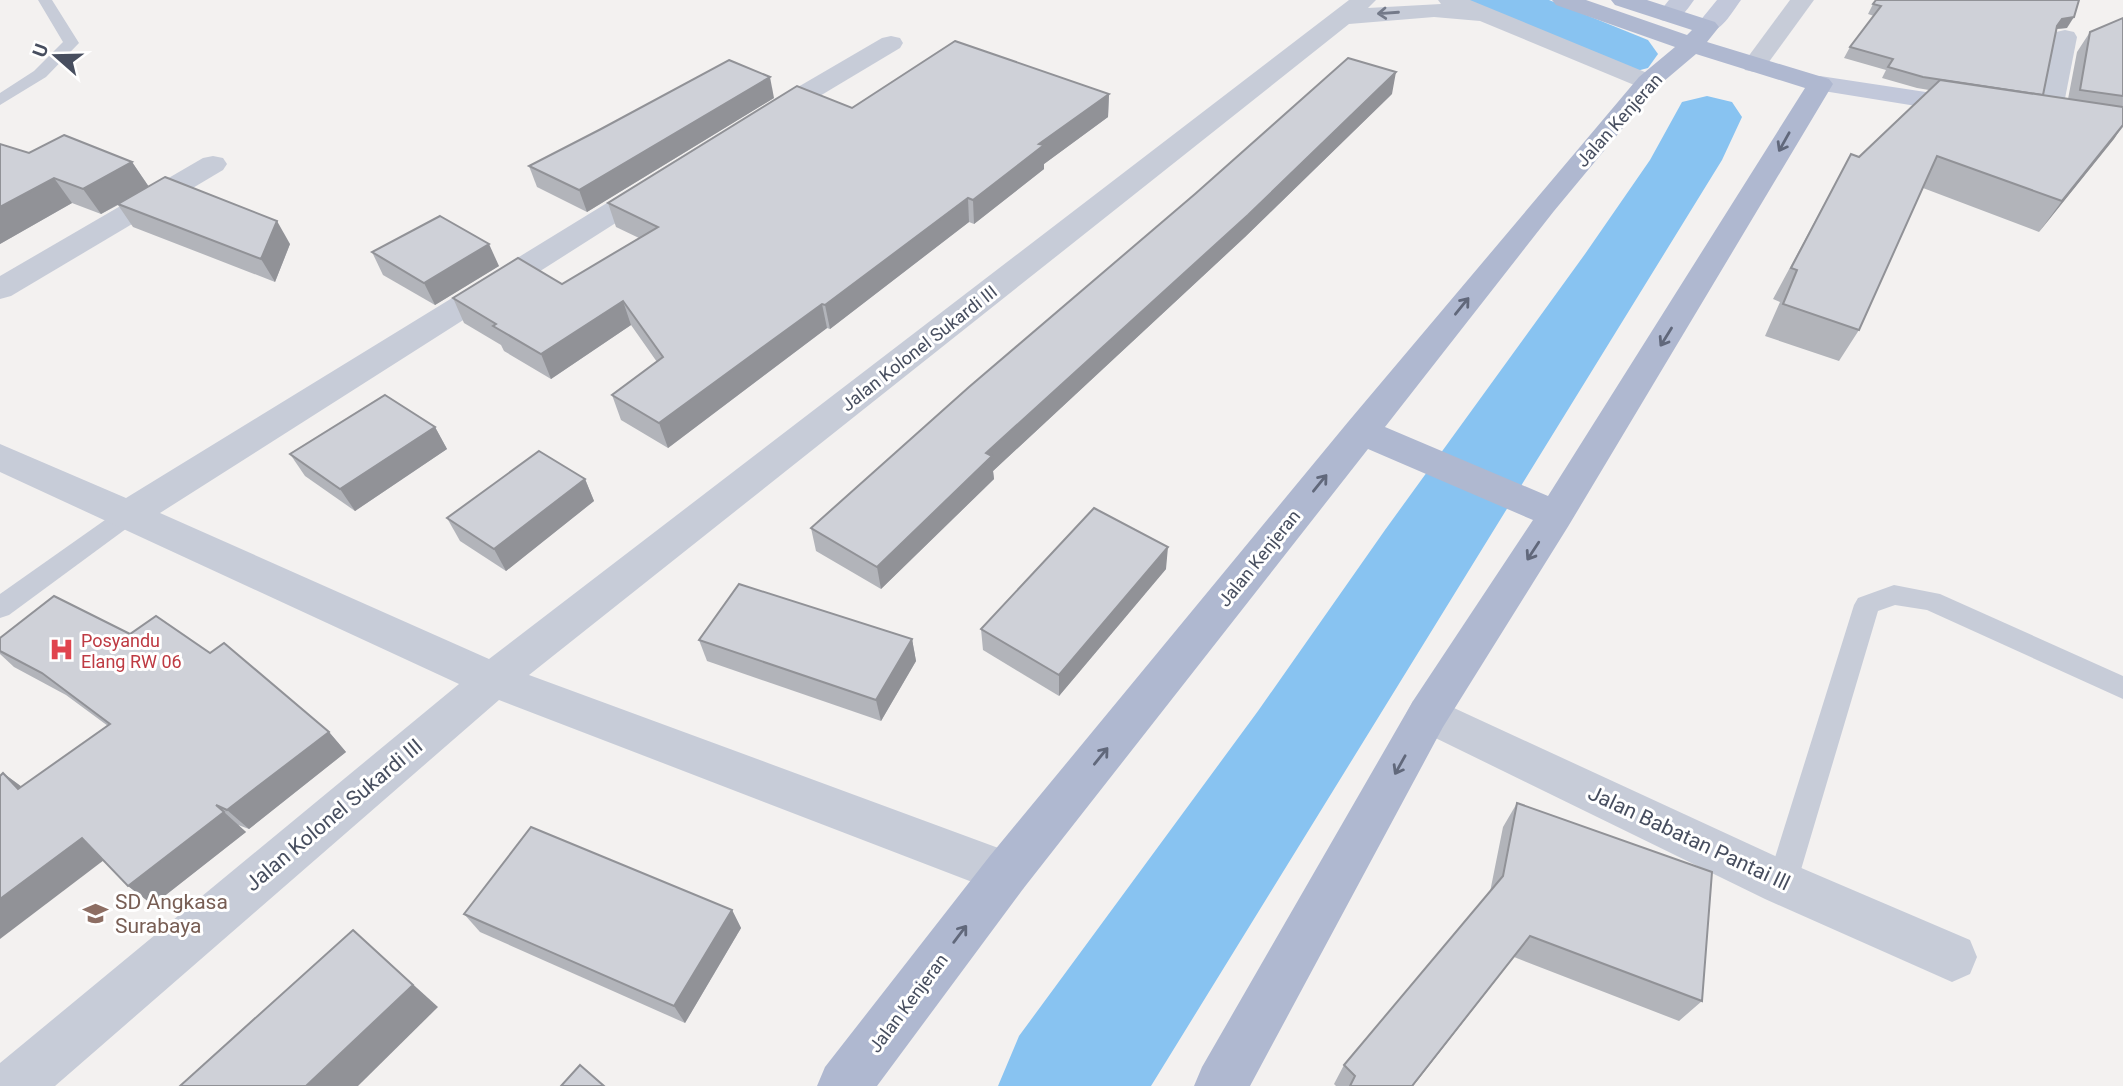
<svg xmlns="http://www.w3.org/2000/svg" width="2123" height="1086" viewBox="0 0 2123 1086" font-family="Roboto,sans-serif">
	<rect width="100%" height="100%" fill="#f3f1f0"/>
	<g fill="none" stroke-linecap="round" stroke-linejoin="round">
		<g fill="#88c3f1" fill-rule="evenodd">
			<polygon points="1465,0 1549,0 1648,40 1658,54 1648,68 1625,74 1602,68 1474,13"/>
			<polygon points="1707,96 1732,102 1742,117 1722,160 1151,1086 998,1086 1019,1036 1258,711 1385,530 1585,254 1650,160 1682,102"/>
		</g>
		<g fill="#c7ccd8" fill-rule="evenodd">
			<polygon points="38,0 52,0 79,43 46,77 0,105 0,93 34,71 63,42"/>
			<polygon points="130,505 138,508 142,514 138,520 9,615 0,618 0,594 122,508"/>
			<polygon points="1894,585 1940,594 2123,676 2123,699 1927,610 1895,605 1878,611 1797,883 1793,893 1782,897 1771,893 1767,883 1854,605 1858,598"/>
		</g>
		<g fill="#c7ccd8" fill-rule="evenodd">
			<polygon points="1349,0 1376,0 1368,8 1441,4 1438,0 1470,0 1657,77 1661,82 1657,87 1648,90 1639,87 1480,21 1434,17 1349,24 529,675 1023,857 1030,873 1023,889 1006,895 499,700 55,1086 0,1086 0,1063 459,684 0,472 0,444 126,498 646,179 656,176 666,179 670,185 666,191 160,513 489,659"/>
			<polygon points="1790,0 1814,0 1763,70 1754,72 1745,70 1742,65"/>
			<polygon points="2065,30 2074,32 2077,37 2061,119 2057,125 2048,127 2039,125 2035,119 2053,37 2056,32"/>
			<polygon points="891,36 900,38 903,43 900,48 773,124 764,126 755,124 751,118 755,112 882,38"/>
			<polygon points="213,156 223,158 227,164 223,170 11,296 0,299 0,276 203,158"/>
			<polygon points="1428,696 1799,867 1970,940 1977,957 1970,974 1952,982 1934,974 1765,899 1413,727 1406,714 1413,701"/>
		</g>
		<g fill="#c2c8da" fill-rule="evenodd">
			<path d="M1669,0H1694C1685,13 1677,24 1661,20L1657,15Z"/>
			<path d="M1717,0H1741C1730,15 1719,37 1699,32L1695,27Z"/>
			<polygon points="1820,76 1972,99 1981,101 1985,107 1981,113 1972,115 1811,89 1807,84 1811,79"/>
		</g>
		<path fill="#afb8d0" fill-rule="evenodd" d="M1552,0H1586L1687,35L1692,30L1615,5L1611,0H1647L1715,22L1719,27L1707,42L1829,79L1833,84L1569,525L1443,727L1250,1086H1194L1202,1067L1413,701L1533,520L1368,449L1023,889L877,1086H817L825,1067L989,857L1348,422L1639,77L1675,47L1556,5ZM1696,54L1805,88L1548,496L1385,427L1554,211L1657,87Z"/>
	</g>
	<g fill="#b2b4ba">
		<polygon points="1873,4 2067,28 2057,29 2042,95 2068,99 2077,52 2090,32 2123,18 2123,127 2039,232 1923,188 1859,330 1839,361 1765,336 1780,302 1773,299 1851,154 1859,157 1929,90 1917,88 1882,78 1886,70 1844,58 1850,47 1874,16 1868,14"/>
		<polygon points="1109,94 1108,117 1044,164 1044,169 974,224 969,222 830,329 827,328 668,448 621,420 612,395 657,362 631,325 551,379 504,351 501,345 464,323 453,298 562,284 639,238 616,227 608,203 852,108"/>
		<polygon points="1392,94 1245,237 993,471 994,479 881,589 816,551 811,528"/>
		<polygon points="774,98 587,212 537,187 529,166 601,129"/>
		<polygon points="0,144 29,153 132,162 149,187 290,244 275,282 133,227 118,205 101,214 72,203 0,244"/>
		<polygon points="372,252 499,266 435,305 383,275"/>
		<polygon points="435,427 447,449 355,511 305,476 290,454"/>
		<polygon points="585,479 594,501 506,571 460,541 447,518"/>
		<polygon points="1166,569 1059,696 983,650 981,629"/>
		<polygon points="130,634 210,653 329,732 346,752 249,829 238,825 246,832 153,905 128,886 104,861 3,773 22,787 108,726 66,695 14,667 0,654 0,638"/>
		<polygon points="912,639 916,661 881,721 707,661 699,640"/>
		<polygon points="1517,803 1702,1001 1679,1021 1514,957 1413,1086 1336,1086 1334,1084 1344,1065 1490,892 1503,827"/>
		<polygon points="732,910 741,928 685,1023 480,932 464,914"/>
	</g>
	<g fill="#919297">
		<polygon points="2074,17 2067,28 2055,29 2062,19"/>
		<polygon points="1396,72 1392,94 1245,237 993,471 994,479 881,589 877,567 986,453"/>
		<polygon points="770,77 774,98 587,212 579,190"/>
		<polygon points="1109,94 1108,117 1044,164 1044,169 974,224 973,200 1039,144"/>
		<polygon points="2123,125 2114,139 2039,232 2062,201"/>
		<polygon points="132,162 149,187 101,214 83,189"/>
		<polygon points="54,178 72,203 0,244 0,207"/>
		<polygon points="968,198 969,222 830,329 825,305"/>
		<polygon points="277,221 290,244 275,282 261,259"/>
		<polygon points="489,244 499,266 435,305 424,283"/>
		<polygon points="623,301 631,325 551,379 541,354"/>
		<polygon points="822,304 827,328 668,448 659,423"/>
		<polygon points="435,427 447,449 355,511 340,489"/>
		<polygon points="585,479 594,501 506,571 494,549"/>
		<polygon points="1168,547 1166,569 1059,696 1059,675"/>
		<polygon points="912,639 916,661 881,721 876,700"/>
		<polygon points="329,732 346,752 249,829 227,810"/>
		<polygon points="3,773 30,793 18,789"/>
		<polygon points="224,812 246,832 153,905 128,886"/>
		<polygon points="82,838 108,857 0,939 0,899"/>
		<polygon points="732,910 741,928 685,1023 674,1006"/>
		<polygon points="353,930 438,1007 358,1086 306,1086"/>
		<polygon points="1530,936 1413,1086 1412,1086"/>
	</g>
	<g fill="#cfd1d8" stroke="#919297" stroke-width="2">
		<polygon points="1876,0 2079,0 2074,17 2062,19 2057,26 2043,95 1923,77 1888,67 1893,59 1850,47 1881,6 1873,4"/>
		<polygon points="2123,18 2123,96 2080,90 2090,32"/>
		<polygon points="955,41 1109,94 1039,144 1044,145 973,200 968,198 825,305 822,304 659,423 612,395 663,357 623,301 541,354 493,326 496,324 453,298 518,258 562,284 658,227 608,203 797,86 852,108"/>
		<polygon points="1348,58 1396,72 1248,215 986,453 992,456 877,567 811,528 969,387 1195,194"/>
		<polygon points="729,60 770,77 579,190 529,166 601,129"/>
		<polygon points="1940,80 2123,107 2123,125 2062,201 1937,156 1859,330 1783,304 1797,270 1791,268 1851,154 1859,157"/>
		<polygon points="64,135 132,162 83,189 54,178 0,207 0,144 29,153"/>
		<polygon points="165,177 277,221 261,259 118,204"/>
		<polygon points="440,216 489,244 424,283 372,252"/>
		<polygon points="385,395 435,427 340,489 290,454"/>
		<polygon points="539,451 585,479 494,549 447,518"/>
		<polygon points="1094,508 1168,547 1059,675 981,629"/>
		<polygon points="739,584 912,639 876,700 699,640"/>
		<polygon points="54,596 130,634 156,616 210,653 224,643 329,732 227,810 216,805 224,812 128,886 82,838 0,899 0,776 3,773 18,789 110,724 42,673 0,651 0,638"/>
		<polygon points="1517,803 1712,872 1702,1001 1530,936 1412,1086 1350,1086 1355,1076 1344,1065 1503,876"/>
		<polygon points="531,827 732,910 674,1006 464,914"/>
		<polygon points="353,930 413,985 306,1086 180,1086"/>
		<polygon points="580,1065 604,1086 561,1086"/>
	</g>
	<defs><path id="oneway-shaft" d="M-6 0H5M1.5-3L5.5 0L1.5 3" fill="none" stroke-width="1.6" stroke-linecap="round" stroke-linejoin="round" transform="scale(1.75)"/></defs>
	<use stroke="#747a89" href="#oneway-shaft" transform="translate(1388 13) rotate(176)"/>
	<g stroke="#61687b">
		<use href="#oneway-shaft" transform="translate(1784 142) rotate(119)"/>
		<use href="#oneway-shaft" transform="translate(1462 306) rotate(-51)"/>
		<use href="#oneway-shaft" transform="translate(1666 337) rotate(122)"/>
		<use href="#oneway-shaft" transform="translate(1320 483) rotate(-51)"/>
		<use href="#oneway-shaft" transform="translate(1533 551) rotate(123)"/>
		<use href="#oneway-shaft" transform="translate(1101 756) rotate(-51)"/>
		<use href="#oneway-shaft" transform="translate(1400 765) rotate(119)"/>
		<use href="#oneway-shaft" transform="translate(960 934) rotate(-53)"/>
	</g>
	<defs>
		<symbol id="hospital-bare" viewBox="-9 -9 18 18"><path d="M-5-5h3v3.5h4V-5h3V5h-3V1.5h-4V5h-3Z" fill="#e0444e" stroke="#fff" stroke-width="2.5" paint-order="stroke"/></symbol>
		<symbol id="school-bare" viewBox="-9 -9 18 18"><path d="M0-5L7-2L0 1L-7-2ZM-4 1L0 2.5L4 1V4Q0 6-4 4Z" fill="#8d6e63" stroke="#fff" stroke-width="2.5" paint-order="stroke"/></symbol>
	</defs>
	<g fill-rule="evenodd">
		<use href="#hospital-bare" x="44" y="632" width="35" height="35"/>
		<use href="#school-bare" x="78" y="896" width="35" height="35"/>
	</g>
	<g text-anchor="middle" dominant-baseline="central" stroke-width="6" stroke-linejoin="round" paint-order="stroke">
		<g font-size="18" fill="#474e5f" stroke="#fff">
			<text transform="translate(1619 120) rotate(-48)">Jalan Kenjeran</text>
			<text transform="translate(919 348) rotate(-38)">Jalan Kolonel Sukardi III</text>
			<text transform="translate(1259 558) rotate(-51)">Jalan Kenjeran</text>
			<text transform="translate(908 1003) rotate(-53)">Jalan Kenjeran</text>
		</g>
		<g font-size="18" fill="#be3a42" stroke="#fff" text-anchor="start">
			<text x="81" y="640">Posyandu<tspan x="81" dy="21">Elang RW 06</tspan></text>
		</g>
		<g font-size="21" fill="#474e5f" stroke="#fff">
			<text transform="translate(334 815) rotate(-40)">Jalan Kolonel Sukardi III</text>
			<text transform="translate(1689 838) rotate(25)">Jalan Babatan Pantai Ill</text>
		</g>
		<g font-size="21" fill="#785e54" stroke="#fff" text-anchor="start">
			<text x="115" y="902">SD Angkasa<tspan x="115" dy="24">Surabaya</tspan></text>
		</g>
	</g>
	<g transform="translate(56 56) rotate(290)" stroke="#ffffff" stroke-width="5" paint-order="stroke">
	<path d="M0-5L12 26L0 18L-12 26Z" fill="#474e5f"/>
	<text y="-10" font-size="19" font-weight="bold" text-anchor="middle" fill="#474e5f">U</text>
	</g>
</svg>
